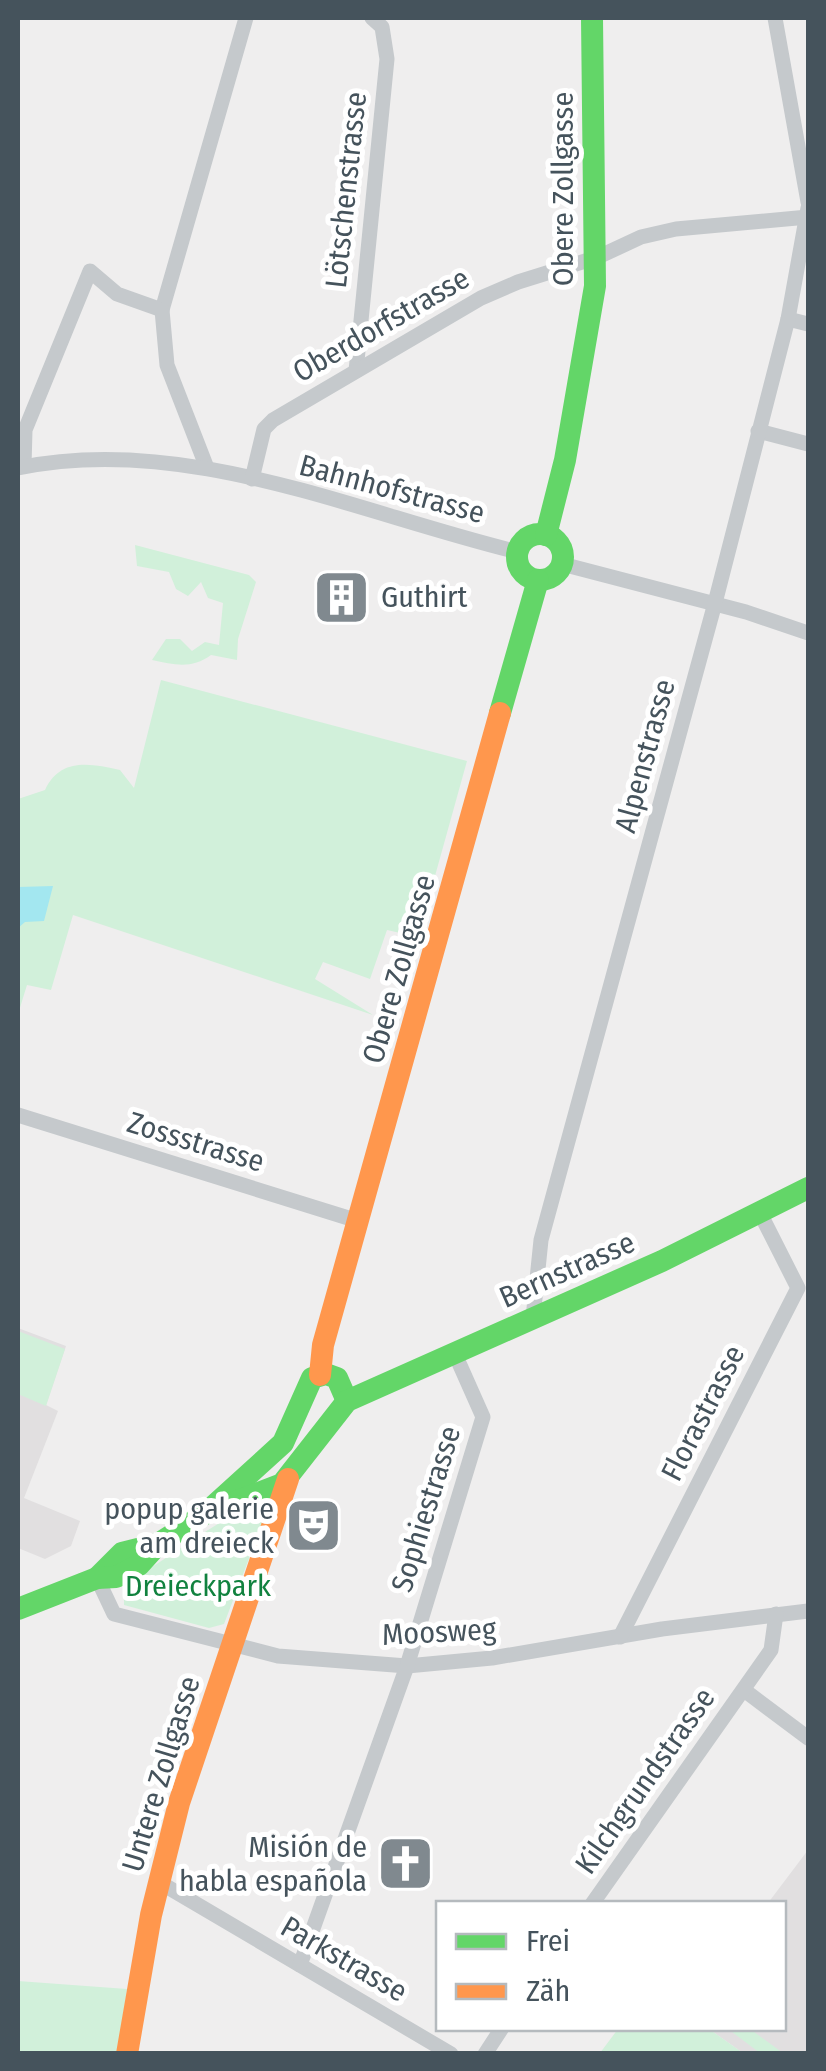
<svg xmlns="http://www.w3.org/2000/svg" width="826" height="2071" viewBox="0 0 826 2071" font-family="'Fira Sans Condensed',sans-serif">
	<rect width="100%" height="100%" fill="#efeeee"/>
	<g fill="#e1dfe0">
		<polygon points="18,1328 66,1346 46,1405 58,1411 24,1498 80,1521 71,1546 45,1559 18,1548"/>
		<polygon points="808,1850 808,2053 743,2053 709,2029 784,2028 784,1904 768,1903"/>
	</g>
	<g fill="#d1f0da">
		<path d="M135,545L249,575L256,582L238,639L237,660L211,655C192,669 175,665 152,660L166,639H180L192,651L205,642L219,645L223,603L208,598L201,582L188,596L176,589L169,572L137,566Z"/>
		<path d="M161,680L467,761L418,937L387,930L370,979L323,962L315,979L373,1015L73,915L51,990L27,985L18,1014V799L45,790C60,758 89,763 120,770L134,788Z"/>
		<polygon points="18,1331 65,1349 46,1406 18,1394"/>
		<path d="M261,1502L263,1522L224,1624L209,1628L124,1605V1584C169,1559 215,1520 261,1502Z"/>
		<polygon points="18,1981 127,1989 118,2053 18,2054"/>
		<polygon points="618,2029 709,2029 743,2053 600,2053"/>
		<polygon points="728,2029 750,2029 783,2053 760,2053"/>
	</g>
	<polygon fill="#a3e7f0" points="53,886 44,921 25,922 18,928 18,887"/>
	<g fill="none" stroke-linecap="round" stroke-linejoin="round">
		<g stroke="#c5c9cc" stroke-width="15">
			<polyline points="775,18 808,202"/>
			<polyline points="162,310 246,18"/>
			<polyline points="788,319 808,324"/>
			<polyline points="356,371 387,59 382,27 372,18"/>
			<polyline points="758,431 808,444"/>
			<polyline points="24,466 25,430 90,271 117,294 162,310 167,365 207,468"/>
			<path d="M18,468C186,433 357,513 518,552"/>
			<polyline points="252,479 264,429 273,420 481,298 518,282 598,257 641,237 676,229 808,217"/>
			<polyline points="562,564 746,612 808,633"/>
			<polyline points="18,1115 358,1221"/>
			<polyline points="533,1318 541,1240 715,603 788,319 808,208"/>
			<polyline points="97,1578 114,1614 278,1656 407,1666 492,1658 662,1629 808,1611"/>
			<polyline points="620,1637 798,1288 761,1215"/>
			<polyline points="744,1690 808,1738"/>
			<polyline points="159,1882 451,2054"/>
			<polyline points="592,1904 771,1650 776,1614"/>
			<polyline points="300,1965 407,1666 483,1417 455,1354"/>
			<polyline points="485,2054 502,2028"/>
		</g>
		<g stroke="#63d668" stroke-width="22">
			<circle cx="540" cy="557" r="23"/>
			<polyline points="546,535 565,460 595,286 592,18"/>
			<polyline points="500,713 538,580"/>
			<polyline points="206,1513 283,1443 312,1378 326,1374 337,1378 347,1401"/>
			<polyline points="97,1578 122,1553 158,1544"/>
			<polyline points="18,1609 97,1578 116,1577 139,1565 158,1544 206,1513 282,1484 347,1401 662,1261 808,1188"/>
		</g>
		<g stroke="#ff974d" stroke-width="22">
			<polyline points="320,1375 323,1345 500,713"/>
			<polyline points="127,2054 151,1915 179,1803 288,1479"/>
		</g>
	</g>
	<defs>
		<symbol id="building-square" viewBox="-11 -11 22 22"><rect x="-9" y="-9" width="18" height="18" rx="4" fill="#80898f" stroke="#fff"/><path d="M-4-6H4V6H1V3H-1V6H-4ZM-2.5-4.3h1.7v1.8h-1.7ZM.8-4.3h1.7v1.8H.8ZM-2.5-1h1.7V.8h-1.7ZM.8-1h1.7V.8H.8Z" fill="#fff"/></symbol>
		<symbol id="theatre-square" viewBox="-11 -11 22 22"><rect x="-9" y="-9" width="18" height="18" rx="4" fill="#80898f" stroke="#fff"/><path d="M-5-5.5Q0-4 5-5.5V0Q5 5 0 6Q-5 5-5 0ZM-3.3-2.5H-1v1.5H-3.3ZM1-2.5H3.3v1.5H1ZM-2.8 1Q0 5.5 2.8 1Z" fill="#fff"/></symbol>
		<symbol id="church-square" viewBox="-11 -11 22 22"><rect x="-9" y="-9" width="18" height="18" rx="4" fill="#80898f" stroke="#fff"/><path d="M-1.2-6h2.4v3.5h3.3v2.4h-3.3V6h-2.4V-.1h-3.3v-2.4h3.3Z" fill="#fff"/></symbol>
	</defs>
	<g fill-rule="evenodd">
		<use href="#building-square" x="310" y="566" width="63" height="63"/>
		<use href="#theatre-square" x="282" y="1494" width="63" height="63"/>
		<use href="#church-square" x="374" y="1832" width="63" height="63"/>
	</g>
	<g text-anchor="middle" dominant-baseline="central" stroke-width="10" stroke-linejoin="round" paint-order="stroke">
		<g font-size="30" fill="#45535c" stroke="#fff">
			<text transform="translate(563 189) rotate(-90)">Obere Zollgasse</text>
			<text transform="translate(346 190) rotate(-84)">Lötschenstrasse</text>
			<text transform="translate(381 325) rotate(-30)">Oberdorfstrasse</text>
			<text transform="translate(392 489) rotate(15)">Bahnhofstrasse</text>
			<text transform="translate(645 756) rotate(-75)">Alpenstrasse</text>
			<text transform="translate(399 969) rotate(-74)">Obere Zollgasse</text>
			<text transform="translate(196 1142) rotate(17)">Zossstrasse</text>
			<text transform="translate(567 1270) rotate(-24)">Bernstrasse</text>
			<text transform="translate(703 1413) rotate(-63)">Florastrasse</text>
			<text transform="translate(426 1509) rotate(-73)">Sophiestrasse</text>
			<text transform="translate(439 1632) rotate(-3)">Moosweg</text>
			<text transform="translate(161 1774) rotate(-73)">Untere Zollgasse</text>
			<text transform="translate(645 1781) rotate(-55)">Kilchgrundstrasse</text>
			<text transform="translate(344 1959) rotate(30)">Parkstrasse</text>
		</g>
		<g font-size="30" fill="#45535c" stroke="#fff" text-anchor="end">
			<text x="381" y="597" text-anchor="start">Guthirt</text>
			<text x="274" y="1509">popup galerie<tspan x="274" dy="34">am dreieck</tspan></text>
			<text x="367" y="1847">Misión de<tspan x="367" dy="34">habla española</tspan></text>
		</g>
		<g font-size="30" fill="#11823f" stroke="#fff">
			<text x="198" y="1586">Dreieckpark</text>
		</g>
	</g>
	<rect width="826" height="2071" fill="none" stroke="#45535c" stroke-width="40"/>
	<rect x="436" y="1901" width="350" height="130" fill="#ffffff" stroke="#b5babe" stroke-width="2.5"/>
	<rect x="456" y="1934" width="50" height="15" fill="#63d668" stroke="#b5babe" stroke-width="2.5"/>
	<text x="526" y="1951" font-size="30" fill="#45535c">Frei</text>
	<rect x="456" y="1984" width="50" height="15" fill="#ff974d" stroke="#b5babe" stroke-width="2.5"/>
	<text x="526" y="2001" font-size="30" fill="#45535c">Zäh</text>
</svg>
